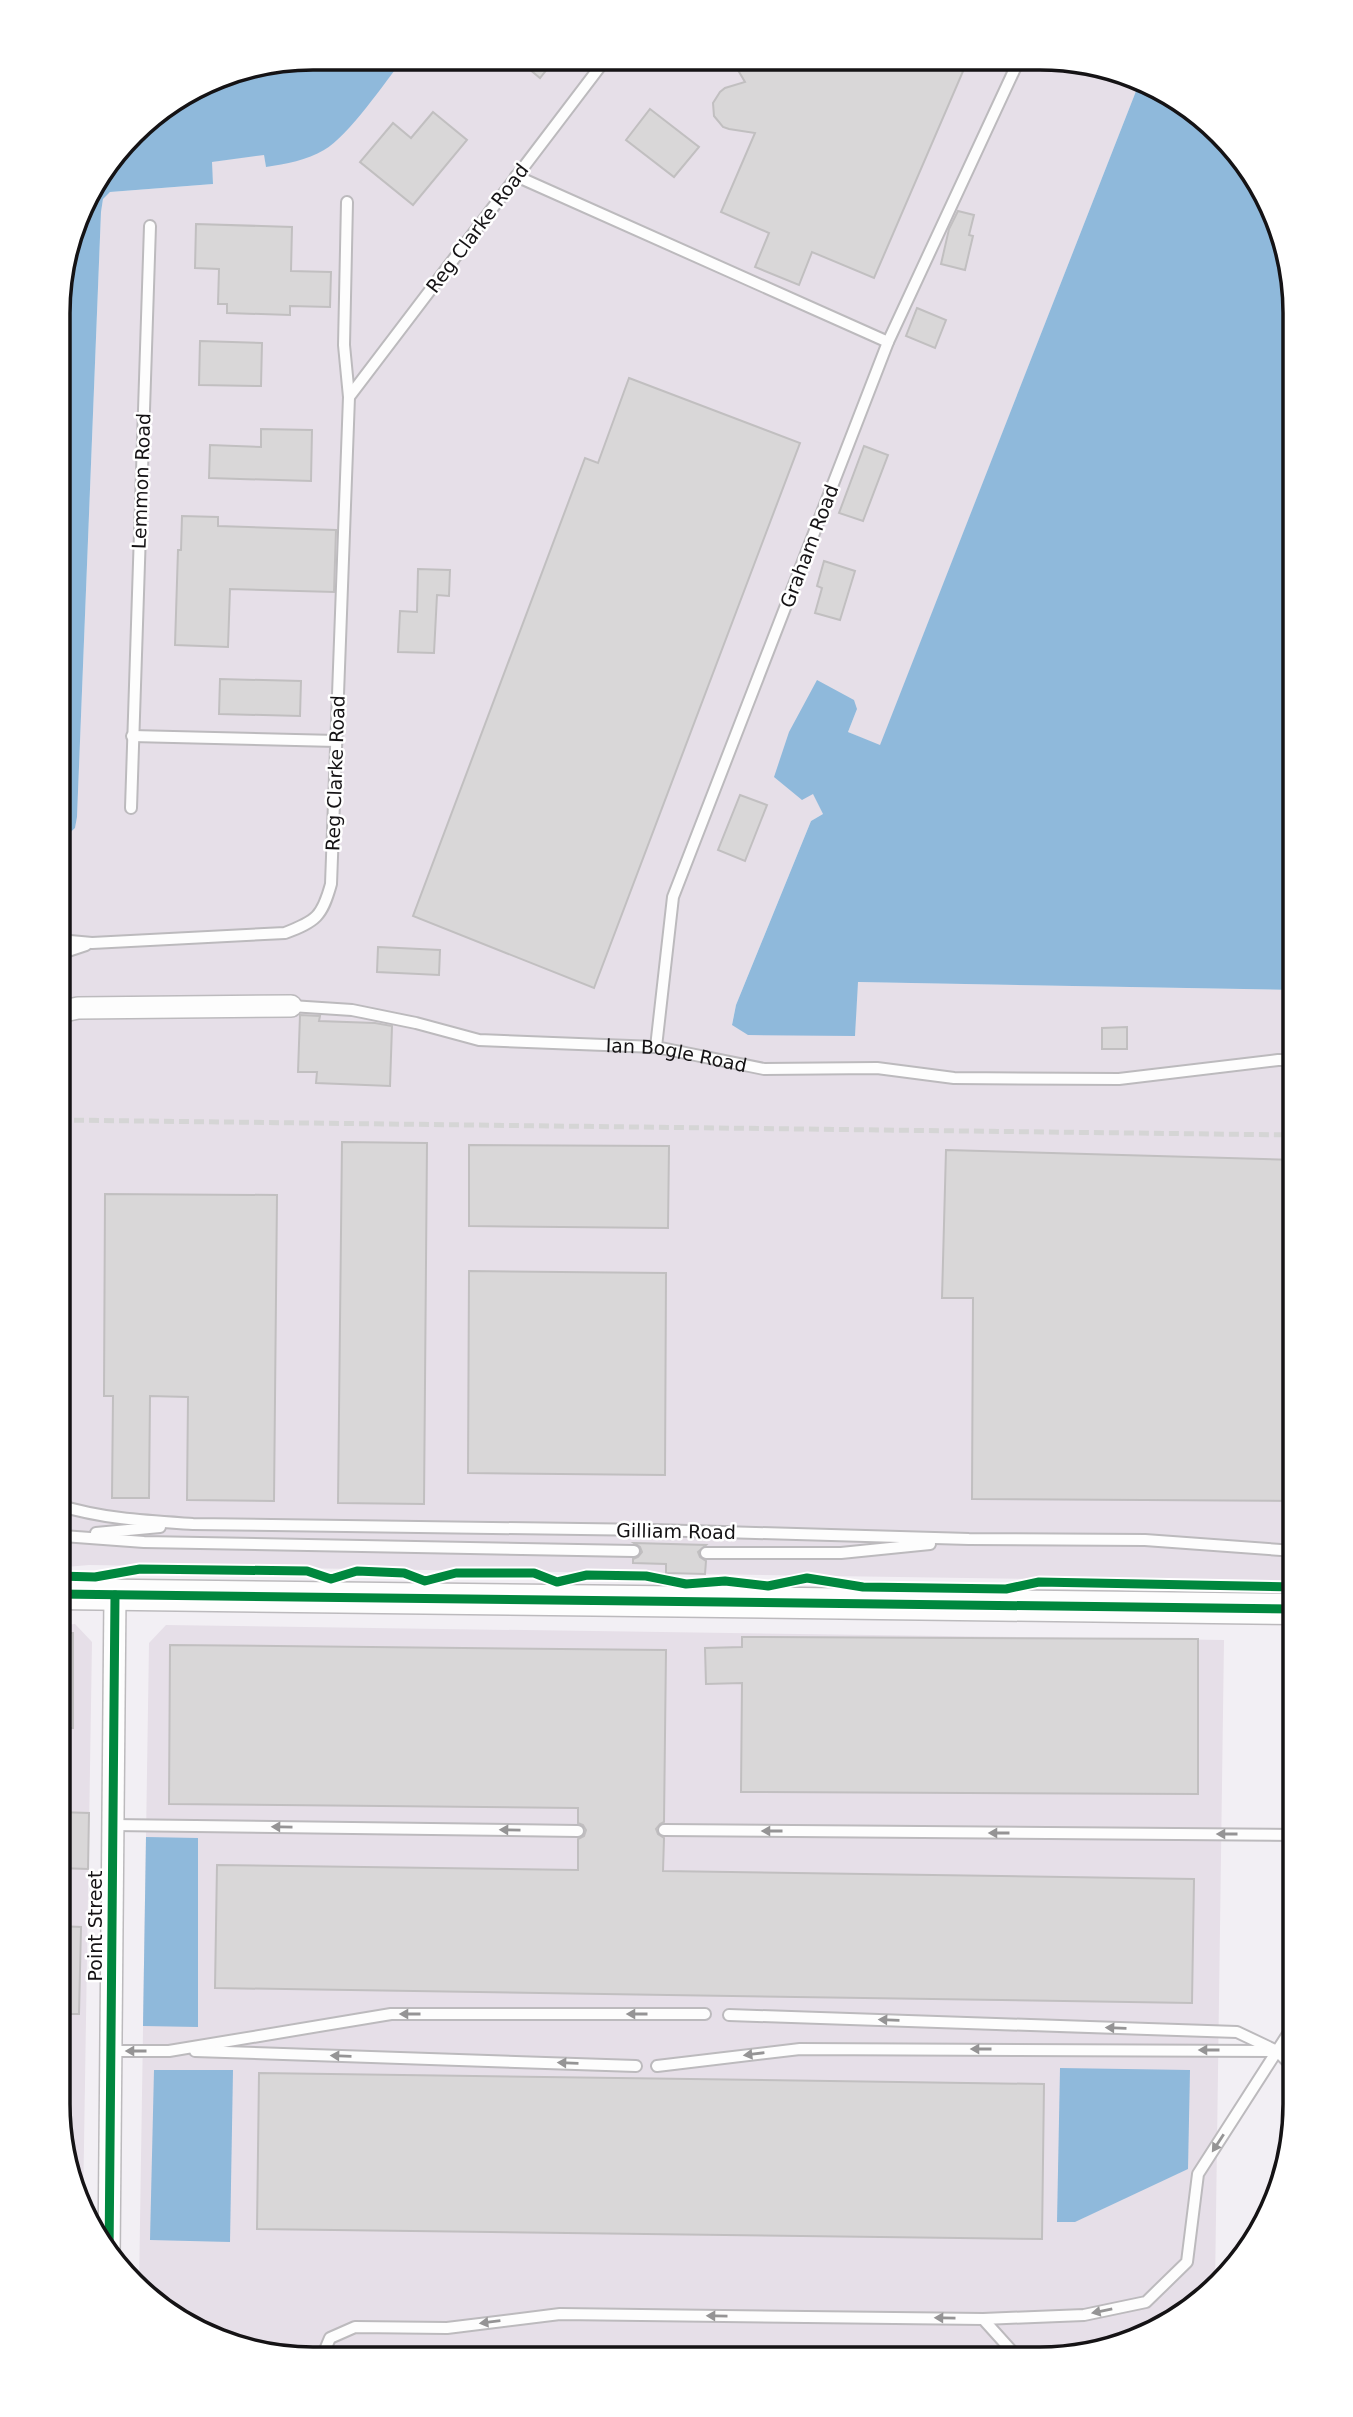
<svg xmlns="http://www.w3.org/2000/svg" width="1353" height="2417" viewBox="0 0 1353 2417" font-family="'DejaVu Sans',sans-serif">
	<rect width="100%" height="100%" fill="#f2eff4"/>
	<g fill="#e6dfe8">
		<polygon points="404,58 1090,63 1138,86 880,746 848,732 857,709 813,793 823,814 811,821 736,1005 732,1024 855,1035 857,982 1295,990 1295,1583 89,1565 66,1567 58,1564 59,843 75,828 77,817 101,212 103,199 110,192 213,184 211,162 264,154 266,167 345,132"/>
		<polygon points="75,1624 92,1642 83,2208 71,2187 58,2104 58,1626"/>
		<polygon points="166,1625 1224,1640 1215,2287 1195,2307 1123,2346 1040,2359 279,2357 157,2306 139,2288 149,1643"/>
	</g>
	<g fill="#8fb9db">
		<path d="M313,58H404C385,82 349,136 324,150C307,160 286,164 266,167L264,155L212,162L213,184L110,192L103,199L101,212L77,817L75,828L59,843L60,280L84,200L144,121L215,77Z"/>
		<polygon points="1138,86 1208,121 1282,230 1295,313 1295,990 858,982 855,1036 748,1035 732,1025 736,1005 811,821 823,814 813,794 802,800 774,777 789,732 817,680 854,700 857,709 848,732 880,745"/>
		<polygon points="146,1837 198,1838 198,2027 143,2026"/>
		<polygon points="1060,2068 1190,2070 1188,2169 1075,2222 1057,2222"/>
		<polygon points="154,2070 233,2070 230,2242 150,2240"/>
	</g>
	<g fill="#d9d7d8" stroke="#c1bfc0" stroke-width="2">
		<polygon points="517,59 555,59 540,78"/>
		<polygon points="732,60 967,62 874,278 812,252 799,285 755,267 769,233 721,212 755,133 729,129 723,127 714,116 713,103 720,92 725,88 745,82"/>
		<polygon points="650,109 699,147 674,177 626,140"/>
		<polygon points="433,112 467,140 413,205 360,162 393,123 411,138"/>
		<polygon points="958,211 974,215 969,235 973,236 965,270 941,264 949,229"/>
		<polygon points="196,224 292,227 291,271 331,272 330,307 290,306 290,315 227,313 227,304 218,304 219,269 195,268"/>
		<polygon points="917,308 946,320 935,348 906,336"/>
		<polygon points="200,341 262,343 261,386 199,385"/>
		<polygon points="629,378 800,443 594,988 413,916 585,458 598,463"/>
		<polygon points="261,429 312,430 311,481 209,478 210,445 261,447"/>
		<polygon points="864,446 888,455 863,521 839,513"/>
		<polygon points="182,516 218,517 218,526 336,530 334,592 230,589 228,647 175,645 178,550 181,550"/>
		<polygon points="824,561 855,571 840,620 815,613 822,588 817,586"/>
		<polygon points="418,569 450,570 449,596 437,595 434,653 398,652 400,611 417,612"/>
		<polygon points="220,679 301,681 300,716 219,714"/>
		<polygon points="740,795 767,805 745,861 718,850"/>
		<polygon points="378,947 440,950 439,975 377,972"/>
		<polygon points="300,1015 320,1016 319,1021 375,1023 392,1026 390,1086 316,1083 317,1072 298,1072"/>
		<polygon points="1127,1027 1127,1049 1102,1049 1102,1028"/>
		<polygon points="342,1142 427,1143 424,1504 338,1503"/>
		<polygon points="469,1145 669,1146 668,1228 469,1226"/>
		<polygon points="946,1150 1295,1160 1295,1501 972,1499 973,1298 942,1298"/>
		<polygon points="105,1194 277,1195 274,1501 187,1500 188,1397 150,1396 149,1498 112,1498 113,1396 104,1396"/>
		<polygon points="469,1271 666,1273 665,1475 468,1473"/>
		<polygon points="634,1543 706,1545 698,1552 700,1557 706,1561 705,1574 666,1573 666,1564 633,1563 633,1559 638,1557 642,1552 640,1547"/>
		<rect x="58" y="1633" width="15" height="95"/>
		<polygon points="742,1637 1198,1639 1198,1794 741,1792 742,1683 706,1684 705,1648 742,1647"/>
		<polygon points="170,1645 666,1650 664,1822 660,1824 656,1829 658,1834 664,1838 663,1871 1194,1879 1192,2003 215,1988 217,1865 578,1870 578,1839 584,1836 586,1830 583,1825 578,1823 578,1808 169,1804"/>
		<polygon points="58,1812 89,1813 88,1869 58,1868"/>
		<polygon points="58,1926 81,1927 79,2014 59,2014"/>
		<polygon points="259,2073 1044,2084 1042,2239 257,2229"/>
	</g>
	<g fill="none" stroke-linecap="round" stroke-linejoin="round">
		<defs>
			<g id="lane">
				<polyline points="516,176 888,342"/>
				<polyline points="347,202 344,345 349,397"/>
				<polyline points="132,736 337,741"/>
				<polyline points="131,808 150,226"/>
				<path d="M59,940L92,943L285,933C316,921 322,917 331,884L349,397L605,60"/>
				<polyline points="59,954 86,945"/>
				<path id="s1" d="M291,1006L352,1010L416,1023L479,1040L656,1047L764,1069L877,1068L954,1078L1119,1079L1278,1060H1295"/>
				<polyline points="656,1047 673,897 888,342 1018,62"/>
				<path d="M58,1505C103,1519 147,1521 193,1524L654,1530L969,1539L1145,1540L1295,1551"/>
				<polyline points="96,1533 160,1527"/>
				<polyline points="63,1536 144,1542 634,1551"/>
				<polyline points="706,1553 841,1553 930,1544"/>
				<polyline points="113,1825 578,1831"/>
				<polyline points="664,1830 1295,1835"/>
				<polyline points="729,2015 1237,2032 1277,2051 1295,2069"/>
				<polyline points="111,2051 169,2051 391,2014 705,2014"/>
				<polyline points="195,2051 636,2066"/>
				<polyline points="657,2066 800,2049 1277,2051"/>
				<polyline points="983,2319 1084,2315 1146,2302 1187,2262 1198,2174 1295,2023"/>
				<polyline points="322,2357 330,2338 355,2327 447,2328 560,2314 983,2319 1019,2359"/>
			</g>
			<g id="street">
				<polyline points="59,1012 78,1008 291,1006"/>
				<polyline points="109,2257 115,1595"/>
			</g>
			<polyline id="secondary" points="58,1594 1295,1609"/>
		</defs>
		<use href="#lane" stroke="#bcbabd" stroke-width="14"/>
		<use href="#street" stroke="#bcbabd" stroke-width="24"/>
		<use href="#secondary" stroke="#bcbabd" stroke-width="33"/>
		<use href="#lane" stroke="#fdfdfd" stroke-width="10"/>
		<use href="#street" stroke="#fdfdfd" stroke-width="21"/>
		<use href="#secondary" stroke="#fdfdfd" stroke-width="30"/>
		<polyline stroke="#d5d5d5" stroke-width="5" stroke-dasharray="10 5" stroke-linecap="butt" points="59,1120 1295,1135"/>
		<defs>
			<g id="cycleway">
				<polyline points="58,1576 95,1577 140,1569 307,1571 331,1579 357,1571 404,1573 425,1581 456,1573 534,1573 557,1582 587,1575 646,1576 686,1584 725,1581 768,1586 807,1578 863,1587 1006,1589 1039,1582 1295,1587"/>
				<polyline points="58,1594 1295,1609"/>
				<polyline points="109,2257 115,1595"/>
			</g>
		</defs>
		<use href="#cycleway" stroke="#fff" stroke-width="13"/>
		<use href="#cycleway" stroke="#00873e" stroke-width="9"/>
	</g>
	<defs><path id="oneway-solid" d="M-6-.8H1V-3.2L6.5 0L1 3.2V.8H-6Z" transform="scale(1.75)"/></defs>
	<g fill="#959495">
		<use href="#oneway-solid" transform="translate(282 1827) rotate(-179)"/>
		<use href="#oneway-solid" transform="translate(510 1830) rotate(-179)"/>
		<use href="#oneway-solid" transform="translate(772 1831) rotate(-180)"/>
		<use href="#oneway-solid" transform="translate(999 1833) rotate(-180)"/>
		<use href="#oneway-solid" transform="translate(1227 1834) rotate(-180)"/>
		<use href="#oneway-solid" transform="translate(410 2014) rotate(180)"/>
		<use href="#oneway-solid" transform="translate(637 2014) rotate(180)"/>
		<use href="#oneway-solid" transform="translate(889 2020) rotate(-178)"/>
		<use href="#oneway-solid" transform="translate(1116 2028) rotate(-178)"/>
		<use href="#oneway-solid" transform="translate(981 2049) rotate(-180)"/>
		<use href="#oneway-solid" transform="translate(1209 2050) rotate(-180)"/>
		<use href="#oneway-solid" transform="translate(136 2051) rotate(180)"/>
		<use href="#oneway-solid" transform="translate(754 2054) rotate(173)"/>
		<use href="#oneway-solid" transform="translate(341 2056) rotate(-178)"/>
		<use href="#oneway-solid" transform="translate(568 2063) rotate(-178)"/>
		<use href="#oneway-solid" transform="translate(1218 2143) rotate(123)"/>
		<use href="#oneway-solid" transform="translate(1102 2311) rotate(168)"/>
		<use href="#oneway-solid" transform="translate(717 2316) rotate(-179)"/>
		<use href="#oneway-solid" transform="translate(945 2318) rotate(-179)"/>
		<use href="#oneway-solid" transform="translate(490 2322) rotate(173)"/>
	</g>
	<g text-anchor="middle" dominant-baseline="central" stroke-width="5" stroke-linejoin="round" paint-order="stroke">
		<g font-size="19" fill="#151315" stroke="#fff">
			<text transform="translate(477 228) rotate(-53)">Reg Clarke Road</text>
			<text transform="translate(141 481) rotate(-88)">Lemmon Road</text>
			<text transform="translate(809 546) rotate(-69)">Graham Road</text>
			<text transform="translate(335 773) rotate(-88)">Reg Clarke Road</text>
			<text stroke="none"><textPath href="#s1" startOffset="390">Ian Bogle Road</textPath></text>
			<text transform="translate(676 1531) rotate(1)">Gilliam Road</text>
			<text transform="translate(95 1926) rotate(-90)">Point Street</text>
		</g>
	</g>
	<path d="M0 0H1353V2417H0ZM313 70H1040A243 243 0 0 1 1283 313V2104A243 243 0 0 1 1040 2347H313A243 243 0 0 1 70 2104V313A243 243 0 0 1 313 70Z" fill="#fff" fill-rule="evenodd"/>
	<path fill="none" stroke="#151315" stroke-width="3.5" d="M313 70H1040A243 243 0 0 1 1283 313V2104A243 243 0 0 1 1040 2347H313A243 243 0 0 1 70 2104V313A243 243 0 0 1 313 70Z"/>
</svg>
